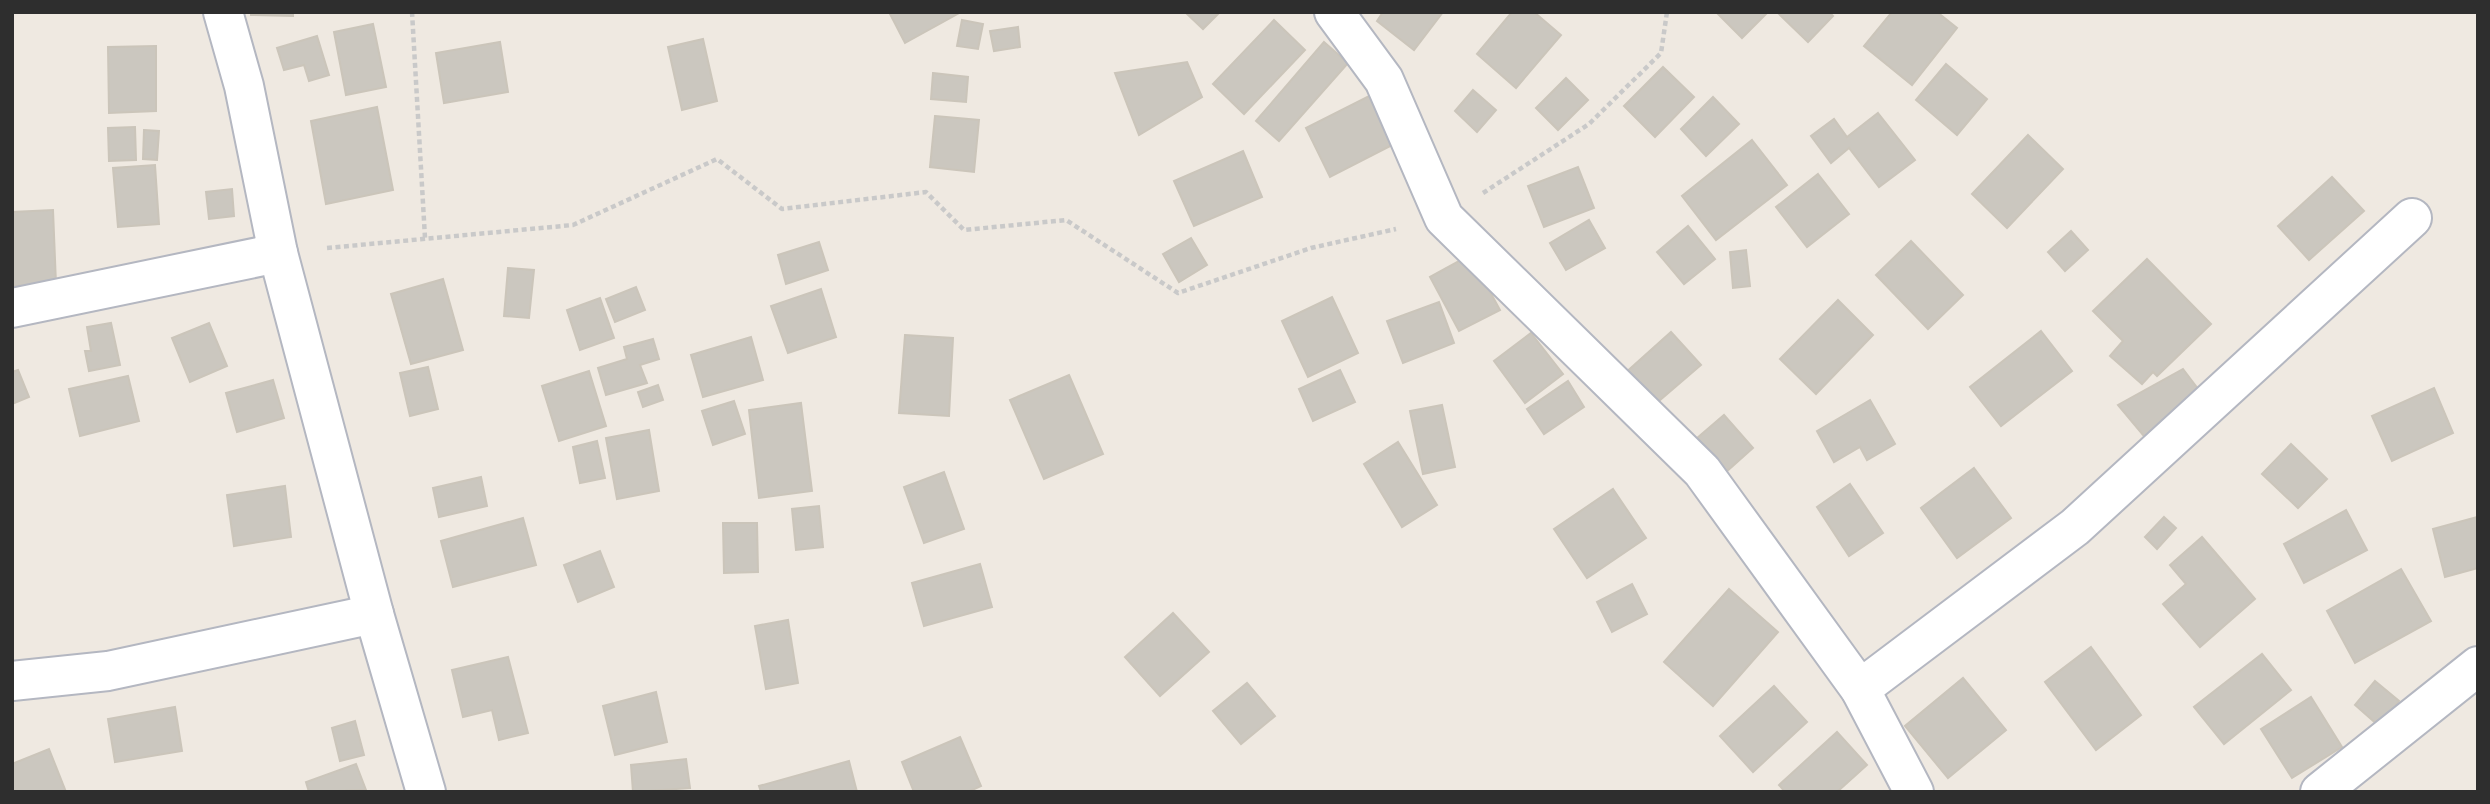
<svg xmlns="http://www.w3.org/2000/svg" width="2490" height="804" viewBox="0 0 2490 804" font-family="Overpass,sans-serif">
	<rect width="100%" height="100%" fill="#efe9e1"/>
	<g fill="#cbc7bf" stroke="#cbc5ba" stroke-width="2">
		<polygon points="251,12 293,12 293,16 251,15"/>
		<polygon points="889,12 961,12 905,43"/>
		<polygon points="1185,12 1220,12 1203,29"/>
		<polygon points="1383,12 1443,12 1414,50 1377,21"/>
		<polygon points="1512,12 1534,12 1561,35 1516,88 1477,54"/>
		<polygon points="1716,12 1768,12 1742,38"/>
		<polygon points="1829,12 1833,16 1808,42 1778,13"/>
		<polygon points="1892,12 1937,12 1957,28 1912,85 1864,46"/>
		<polygon points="962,20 983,24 978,49 957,46"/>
		<polygon points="1274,20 1305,50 1244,114 1213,84"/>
		<polygon points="373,24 386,87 346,95 334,32"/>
		<polygon points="1018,27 1020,47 994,51 990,31"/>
		<polygon points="317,36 329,75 309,81 304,65 284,70 277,48"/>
		<polygon points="703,39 717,101 682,110 668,47"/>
		<polygon points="500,42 508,92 444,103 436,53"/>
		<polygon points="1324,42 1348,63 1279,141 1256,121"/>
		<polygon points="156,46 156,111 109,113 108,47"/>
		<polygon points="1187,62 1202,97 1139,135 1115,73"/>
		<polygon points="1946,64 1987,99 1957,135 1916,100"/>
		<polygon points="1663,67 1694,97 1655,137 1624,106"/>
		<polygon points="933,73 968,77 966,102 931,99"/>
		<polygon points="1566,78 1588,100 1558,130 1536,108"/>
		<polygon points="1473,90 1496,110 1477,132 1455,111"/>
		<polygon points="1373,94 1398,142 1330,177 1306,128"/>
		<polygon points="1713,97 1739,124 1706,156 1681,129"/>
		<polygon points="377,107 393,190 326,204 311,121"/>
		<polygon points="1878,113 1915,160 1879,187 1849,148 1831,163 1811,136 1834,119 1847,137"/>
		<polygon points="935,116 979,120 974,172 930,167"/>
		<polygon points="135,127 136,160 109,161 108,128"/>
		<polygon points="144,130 159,131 157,160 143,159"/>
		<polygon points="2028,135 2063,169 2007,228 1972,194"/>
		<polygon points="1752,140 1787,185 1716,240 1682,196"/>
		<polygon points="1243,151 1262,197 1194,226 1174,181"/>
		<polygon points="155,165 159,224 118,227 113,168"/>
		<polygon points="1578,167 1594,208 1544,227 1528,186"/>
		<polygon points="1818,174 1849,214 1807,247 1776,207"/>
		<polygon points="2332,177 2364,211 2309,260 2278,226"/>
		<polygon points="232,189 234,216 209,219 206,192"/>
		<polygon points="53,210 56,284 12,286 12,212"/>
		<polygon points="1589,220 1605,248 1566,270 1550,243"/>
		<polygon points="1688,226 1715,259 1684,284 1657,252"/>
		<polygon points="2071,231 2088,250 2065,271 2048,252"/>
		<polygon points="1191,238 1207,265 1179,282 1163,254"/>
		<polygon points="1911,241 1963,295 1928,329 1876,275"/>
		<polygon points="819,242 828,270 786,284 778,255"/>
		<polygon points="1746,250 1750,286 1733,288 1730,252"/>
		<polygon points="1470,255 1500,310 1459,331 1430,277"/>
		<polygon points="2147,259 2211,324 2157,376 2153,372 2142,384 2110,356 2123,341 2093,311"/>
		<polygon points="508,268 534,270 529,318 504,316"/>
		<polygon points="443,279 463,350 411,364 391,294"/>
		<polygon points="636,287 645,310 615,322 606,299"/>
		<polygon points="821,289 836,337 788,353 771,306"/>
		<polygon points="1332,297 1358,353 1308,377 1282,321"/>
		<polygon points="600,298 614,338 580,350 567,310"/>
		<polygon points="1838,300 1873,335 1816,394 1780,359"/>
		<polygon points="1439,302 1454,343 1403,363 1387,321"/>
		<polygon points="111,323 120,365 89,371 85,351 91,351 87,327"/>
		<polygon points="209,323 227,366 190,382 172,338"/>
		<polygon points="2041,331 2072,371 2001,426 1970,387"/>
		<polygon points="1671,332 1701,365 1653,406 1624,374"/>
		<polygon points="1531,333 1563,374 1525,403 1494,361"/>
		<polygon points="905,335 953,338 949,416 899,413"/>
		<polygon points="751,337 763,380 703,397 691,355"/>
		<polygon points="653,339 659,359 640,365 647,383 606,395 598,368 627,359 624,347"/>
		<polygon points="428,367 438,409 410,416 400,373"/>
		<polygon points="2183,369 2208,402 2154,448 2118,405"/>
		<polygon points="18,370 29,397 12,404 12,372"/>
		<polygon points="1340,370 1355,402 1313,421 1299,389"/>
		<polygon points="589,371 606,426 559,441 542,386"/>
		<polygon points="1069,375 1103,454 1044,479 1010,400"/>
		<polygon points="128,376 139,421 80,436 69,389"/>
		<polygon points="273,380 284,418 237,432 226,393"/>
		<polygon points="1568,381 1584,407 1544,434 1527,409"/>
		<polygon points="658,385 663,400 643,407 638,392"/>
		<polygon points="2434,388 2453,433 2392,461 2372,416"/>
		<polygon points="1870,400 1895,444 1867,460 1860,447 1834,462 1817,431"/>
		<polygon points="734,401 745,434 713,445 702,411"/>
		<polygon points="801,403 812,491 759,498 749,410"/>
		<polygon points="1442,405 1455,467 1423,474 1410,411"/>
		<polygon points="1724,415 1753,448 1726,472 1697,438"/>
		<polygon points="649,430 659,491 617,499 606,438"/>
		<polygon points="597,441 605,478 580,483 573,447"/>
		<polygon points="1398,442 1437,505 1402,527 1364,464"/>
		<polygon points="2291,444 2327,479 2298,508 2262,474"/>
		<polygon points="1974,468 2011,518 1957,558 1921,508"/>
		<polygon points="944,472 964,529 924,543 904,487"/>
		<polygon points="481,477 487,506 439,517 433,488"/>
		<polygon points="1850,484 1883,533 1849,556 1817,507"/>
		<polygon points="285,486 291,537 234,546 227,495"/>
		<polygon points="1613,489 1646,538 1587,578 1554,529"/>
		<polygon points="819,506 823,547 796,550 792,509"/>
		<polygon points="2346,510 2367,550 2304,583 2284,544"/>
		<polygon points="2164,517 2176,528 2157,549 2145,537"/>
		<polygon points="2477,517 2478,568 2445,577 2433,529"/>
		<polygon points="523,518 536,565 453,587 441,541"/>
		<polygon points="723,523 757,523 758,572 724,573"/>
		<polygon points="2202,537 2255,599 2200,647 2163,604 2186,584 2170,565"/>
		<polygon points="600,551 614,587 578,602 564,565"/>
		<polygon points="980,564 992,607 924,626 912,583"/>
		<polygon points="2401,569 2431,621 2355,663 2327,611"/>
		<polygon points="1632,584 1647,614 1612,632 1597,602"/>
		<polygon points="1729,589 1778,632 1713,706 1664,662"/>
		<polygon points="1173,613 1209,652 1160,696 1125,657"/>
		<polygon points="788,620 798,683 766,689 755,626"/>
		<polygon points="2091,647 2141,715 2096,750 2045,682"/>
		<polygon points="2262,654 2291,690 2224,744 2194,707"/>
		<polygon points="508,657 528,733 499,740 492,710 463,717 452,670"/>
		<polygon points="1963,678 2006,730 1948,778 1905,726"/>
		<polygon points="2375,681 2399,701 2379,726 2355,705"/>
		<polygon points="1247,683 1275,716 1241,744 1213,711"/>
		<polygon points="1774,686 1807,722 1753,772 1720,736"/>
		<polygon points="656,692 667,742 615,755 603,706"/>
		<polygon points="2311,697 2342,747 2292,778 2261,729"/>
		<polygon points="175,707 182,751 115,762 108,719"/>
		<polygon points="355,721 364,755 340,761 332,728"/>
		<polygon points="1837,732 1867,765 1837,792 1785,792 1779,785"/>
		<polygon points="960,737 981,786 968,792 914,792 902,762"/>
		<polygon points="49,749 66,792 12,792 12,764"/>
		<polygon points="686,759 690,788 633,792 631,765"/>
		<polygon points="849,761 857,792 761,792 759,786"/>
		<polygon points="356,764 366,790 309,792 306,782"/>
	</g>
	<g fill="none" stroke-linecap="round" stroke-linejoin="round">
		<defs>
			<g id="minor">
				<polyline points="223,12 244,86 278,253 374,614 426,792"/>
				<polyline points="1334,12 1384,80 1444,218 1702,471 1860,689 1914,792"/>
				<polyline points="12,308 278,253"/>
				<polyline points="12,681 108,671 374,614"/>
				<polyline points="1860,689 2075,527 2412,218"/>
				<polyline points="2320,792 2478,666"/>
			</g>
		</defs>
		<use href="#minor" stroke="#b4b7c1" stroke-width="42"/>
		<g stroke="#c9c9c9" stroke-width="4.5" stroke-dasharray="5 3.5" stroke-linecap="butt">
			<polyline points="412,12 425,238"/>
			<polyline points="1483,193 1589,124 1661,53 1667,12"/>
			<polyline points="327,248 573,225 717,159 782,209 926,192 964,230 1066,220 1178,293 1311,248 1396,229"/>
		</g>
		<use href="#minor" stroke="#fff" stroke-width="38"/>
	</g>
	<rect width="2490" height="804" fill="none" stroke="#2e2e2e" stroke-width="28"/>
</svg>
